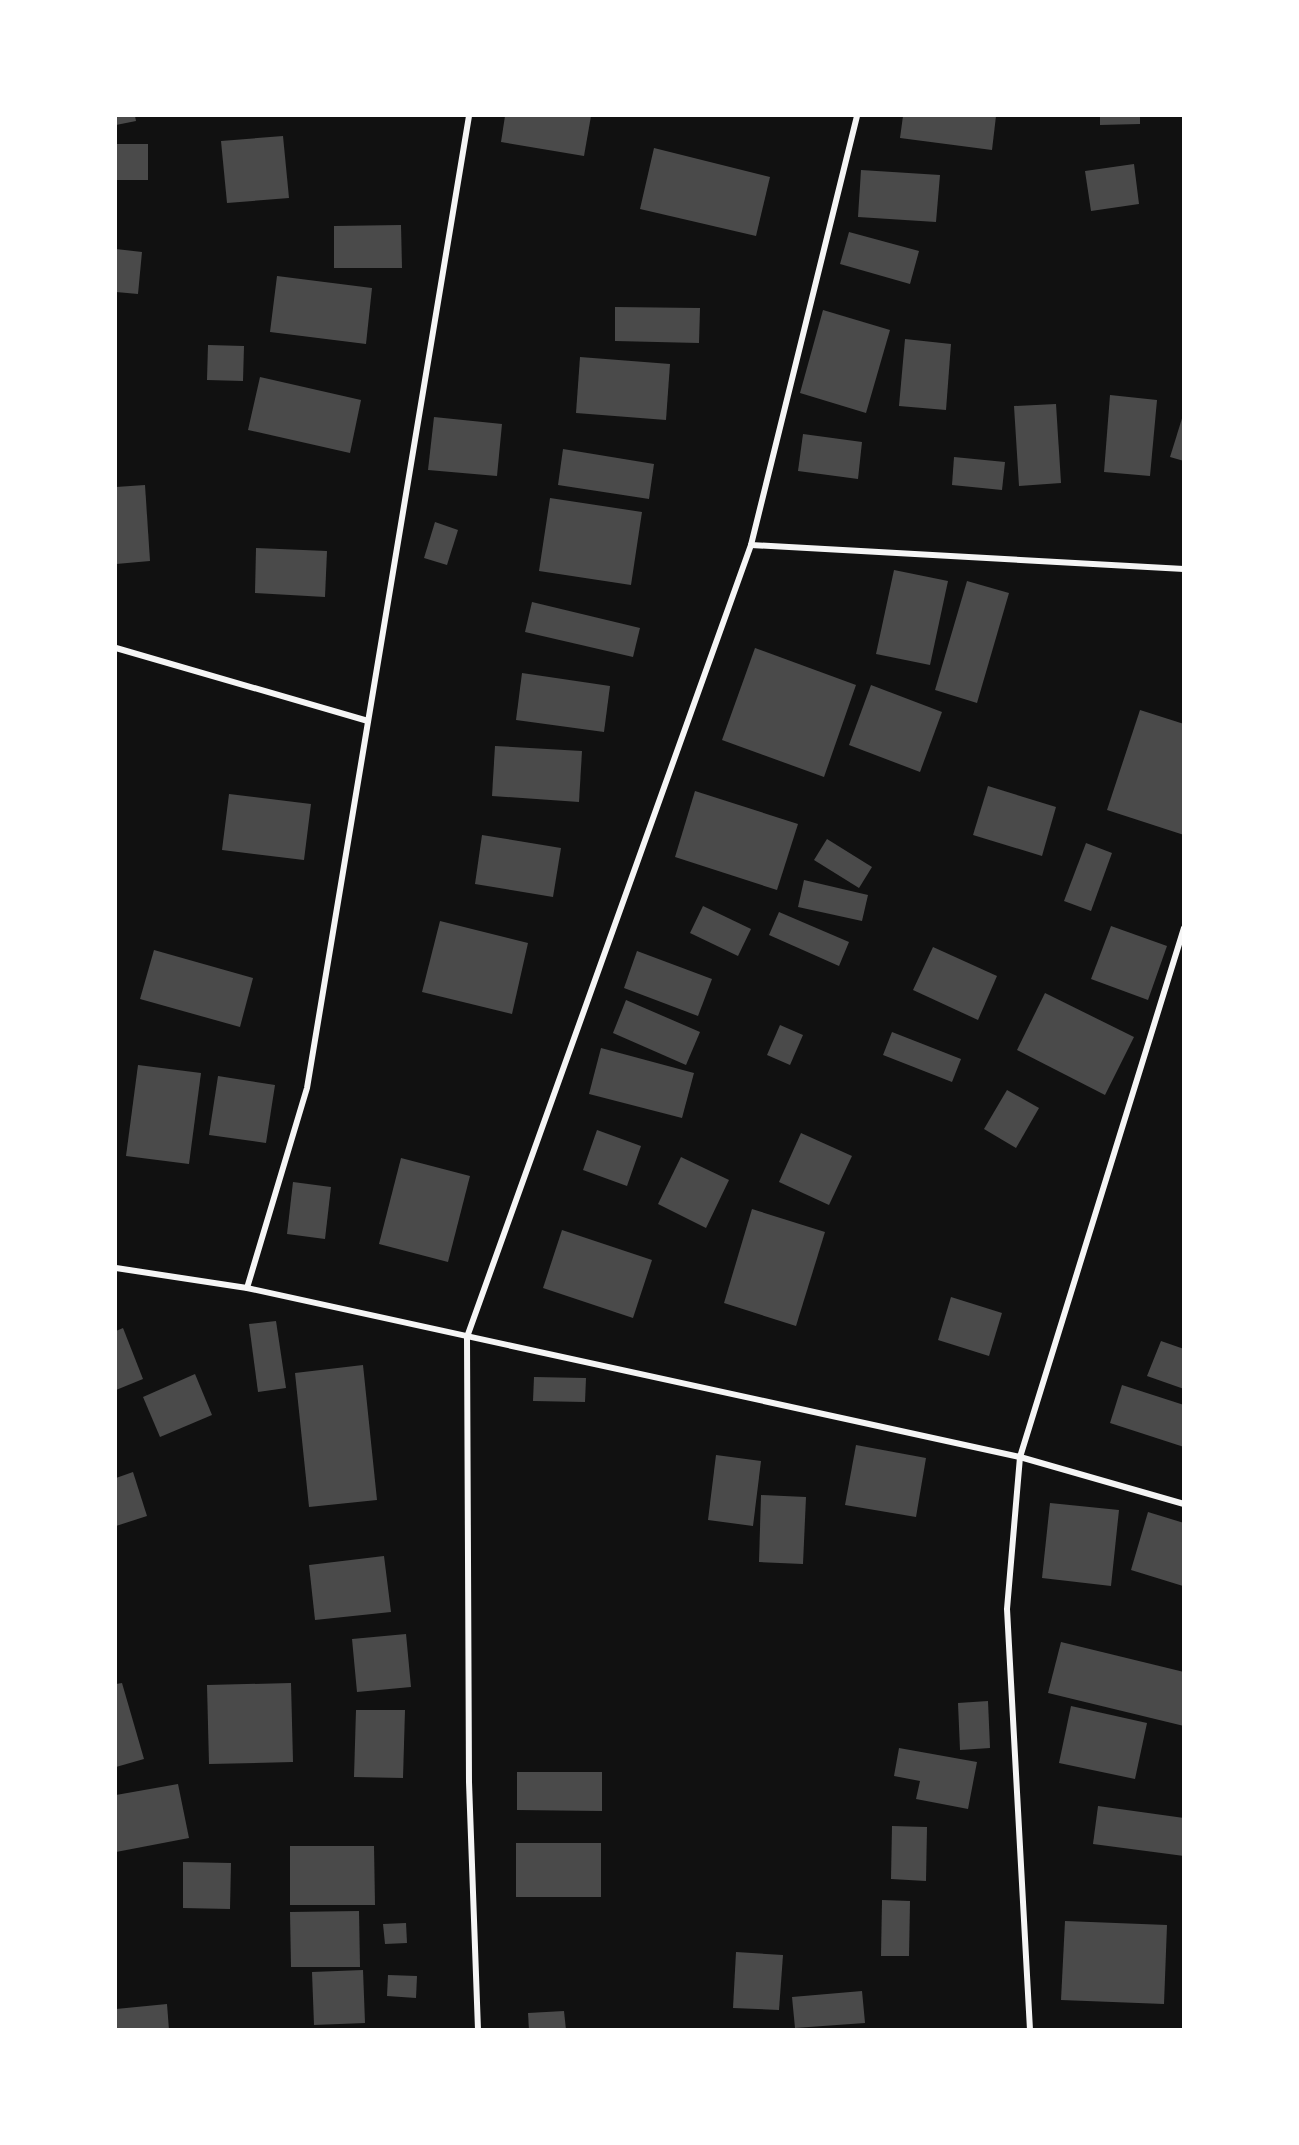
<svg xmlns="http://www.w3.org/2000/svg" width="1299" height="2145" viewBox="0 0 1299 2145" font-family="Merriweather,serif">
	<rect width="100%" height="100%" fill="#111"/>
	<g fill="#4a4a4a">
		<polygon points="116,116 135,116 136,121 116,125"/>
		<polygon points="505,116 591,116 584,156 501,142"/>
		<polygon points="903,116 996,116 992,150 900,138"/>
		<polygon points="1100,116 1140,116 1140,124 1100,125"/>
		<polygon points="283,136 289,198 227,203 221,141"/>
		<rect x="116" y="144" width="32" height="36"/>
		<polygon points="654,148 770,177 756,236 640,209"/>
		<polygon points="1134,164 1139,204 1091,211 1085,171"/>
		<polygon points="861,170 940,175 936,222 858,217"/>
		<polygon points="401,225 402,268 334,268 334,226"/>
		<polygon points="849,232 919,251 910,284 840,264"/>
		<polygon points="116,249 142,252 138,294 116,292"/>
		<polygon points="277,276 372,288 366,344 270,332"/>
		<polygon points="615,307 700,308 699,343 615,341"/>
		<polygon points="823,310 890,330 866,413 800,393"/>
		<polygon points="905,339 951,344 946,410 899,406"/>
		<polygon points="208,345 244,346 243,381 207,380"/>
		<polygon points="580,357 670,364 666,420 576,413"/>
		<polygon points="260,377 361,400 350,453 248,430"/>
		<polygon points="1110,395 1157,400 1150,476 1104,472"/>
		<polygon points="1056,404 1061,483 1019,486 1014,406"/>
		<polygon points="1184,412 1184,461 1170,457"/>
		<polygon points="434,417 502,424 497,476 428,470"/>
		<polygon points="803,434 862,442 858,479 798,471"/>
		<polygon points="563,449 654,464 649,499 558,485"/>
		<polygon points="954,457 1005,462 1002,490 952,485"/>
		<polygon points="145,485 150,561 116,564 116,487"/>
		<polygon points="550,498 642,512 631,585 539,571"/>
		<polygon points="435,522 458,530 447,565 424,558"/>
		<polygon points="256,548 327,551 325,597 255,593"/>
		<polygon points="894,570 948,581 930,665 876,654"/>
		<polygon points="967,581 1009,593 977,703 935,690"/>
		<polygon points="532,602 640,628 633,657 525,632"/>
		<polygon points="755,648 856,685 824,777 722,740"/>
		<polygon points="522,673 610,686 604,732 516,720"/>
		<polygon points="871,685 942,712 920,772 849,745"/>
		<polygon points="1140,710 1184,724 1184,835 1107,810"/>
		<polygon points="495,746 582,751 579,802 492,796"/>
		<polygon points="988,786 1056,807 1042,856 973,835"/>
		<polygon points="695,791 798,824 777,890 675,857"/>
		<polygon points="229,794 311,804 304,860 222,850"/>
		<polygon points="482,835 561,848 553,897 475,884"/>
		<polygon points="827,839 872,867 859,888 814,860"/>
		<polygon points="1086,843 1112,853 1091,911 1064,901"/>
		<polygon points="804,880 868,895 862,921 798,907"/>
		<polygon points="703,906 751,929 738,956 690,933"/>
		<polygon points="779,912 849,942 839,966 769,935"/>
		<polygon points="440,921 528,943 512,1014 422,992"/>
		<polygon points="1111,926 1167,946 1148,1000 1091,979"/>
		<polygon points="933,947 997,976 978,1020 913,990"/>
		<polygon points="154,950 253,978 240,1027 140,999"/>
		<polygon points="637,951 712,979 698,1016 624,988"/>
		<polygon points="1045,993 1134,1037 1105,1095 1017,1050"/>
		<polygon points="626,1000 700,1032 686,1065 613,1033"/>
		<polygon points="780,1025 803,1035 790,1065 767,1055"/>
		<polygon points="892,1032 961,1059 952,1082 883,1055"/>
		<polygon points="601,1048 694,1073 682,1118 589,1094"/>
		<polygon points="138,1065 201,1073 189,1164 126,1156"/>
		<polygon points="218,1076 275,1085 266,1143 209,1135"/>
		<polygon points="1007,1090 1039,1108 1016,1148 984,1129"/>
		<polygon points="597,1130 641,1146 627,1186 583,1170"/>
		<polygon points="801,1133 852,1156 829,1205 779,1182"/>
		<polygon points="681,1157 729,1180 706,1228 658,1204"/>
		<polygon points="401,1158 470,1176 448,1262 379,1244"/>
		<polygon points="293,1182 331,1187 325,1239 287,1234"/>
		<polygon points="752,1209 825,1232 796,1326 724,1303"/>
		<polygon points="562,1230 652,1260 633,1318 543,1288"/>
		<polygon points="951,1297 1002,1313 989,1356 938,1340"/>
		<polygon points="276,1321 286,1388 258,1392 249,1324"/>
		<polygon points="123,1328 143,1379 116,1390 116,1331"/>
		<polygon points="1161,1341 1184,1349 1184,1389 1147,1376"/>
		<polygon points="363,1365 377,1500 309,1507 295,1373"/>
		<polygon points="195,1374 212,1415 160,1437 143,1397"/>
		<polygon points="534,1377 586,1378 585,1402 533,1401"/>
		<polygon points="1122,1385 1184,1405 1184,1447 1110,1423"/>
		<polygon points="856,1445 926,1458 916,1517 845,1505"/>
		<polygon points="716,1455 761,1461 753,1526 708,1520"/>
		<polygon points="133,1472 147,1516 116,1526 116,1478"/>
		<polygon points="761,1495 806,1497 803,1564 759,1562"/>
		<polygon points="1050,1503 1119,1510 1111,1586 1042,1578"/>
		<polygon points="1148,1512 1184,1523 1183,1586 1131,1570"/>
		<polygon points="384,1556 391,1612 315,1620 309,1565"/>
		<polygon points="406,1634 411,1687 357,1692 352,1639"/>
		<polygon points="1061,1642 1184,1672 1184,1726 1048,1693"/>
		<polygon points="122,1683 144,1759 116,1767 116,1684"/>
		<polygon points="291,1683 293,1762 209,1764 207,1685"/>
		<polygon points="988,1701 990,1748 960,1750 958,1703"/>
		<polygon points="1071,1706 1147,1723 1135,1779 1059,1763"/>
		<polygon points="356,1710 405,1710 403,1778 354,1777"/>
		<polygon points="899,1748 977,1762 968,1809 916,1799 920,1781 894,1776"/>
		<polygon points="517,1772 602,1772 602,1811 517,1810"/>
		<polygon points="178,1784 189,1838 116,1852 116,1795"/>
		<polygon points="1098,1806 1184,1818 1184,1856 1093,1844"/>
		<polygon points="892,1826 927,1827 926,1881 891,1879"/>
		<rect x="516" y="1843" width="85" height="54"/>
		<polygon points="290,1846 374,1846 375,1905 290,1905"/>
		<polygon points="183,1862 231,1863 230,1909 183,1908"/>
		<polygon points="882,1900 910,1901 909,1956 881,1956"/>
		<polygon points="359,1911 360,1967 291,1967 290,1912"/>
		<polygon points="1065,1921 1167,1925 1164,2004 1061,2000"/>
		<polygon points="406,1923 407,1943 385,1944 383,1924"/>
		<polygon points="736,1952 783,1955 779,2010 733,2008"/>
		<polygon points="363,1970 365,2023 314,2025 312,1972"/>
		<polygon points="388,1975 417,1976 416,1998 387,1996"/>
		<polygon points="862,1991 865,2023 795,2028 792,1997"/>
		<polygon points="167,2004 169,2030 116,2030 116,2009"/>
		<polygon points="564,2011 566,2030 529,2030 528,2013"/>
	</g>
	<g fill="none" stroke-linecap="round" stroke-linejoin="round">
		<g stroke="#f5f5f5" stroke-width="6">
			<polyline points="751,545 1184,569"/>
			<polyline points="116,648 368,721"/>
			<polyline points="116,1268 247,1288 1020,1457 1184,1504"/>
			<polyline points="247,1288 307,1088 469,116"/>
			<polyline points="478,2030 469,1782 467,1337 751,545 857,116"/>
			<polyline points="1030,2030 1007,1609 1020,1457 1184,928"/>
		</g>
	</g>
	<rect width="1299" height="2145" fill="none" stroke="#ffffff" stroke-width="234"/>
</svg>
